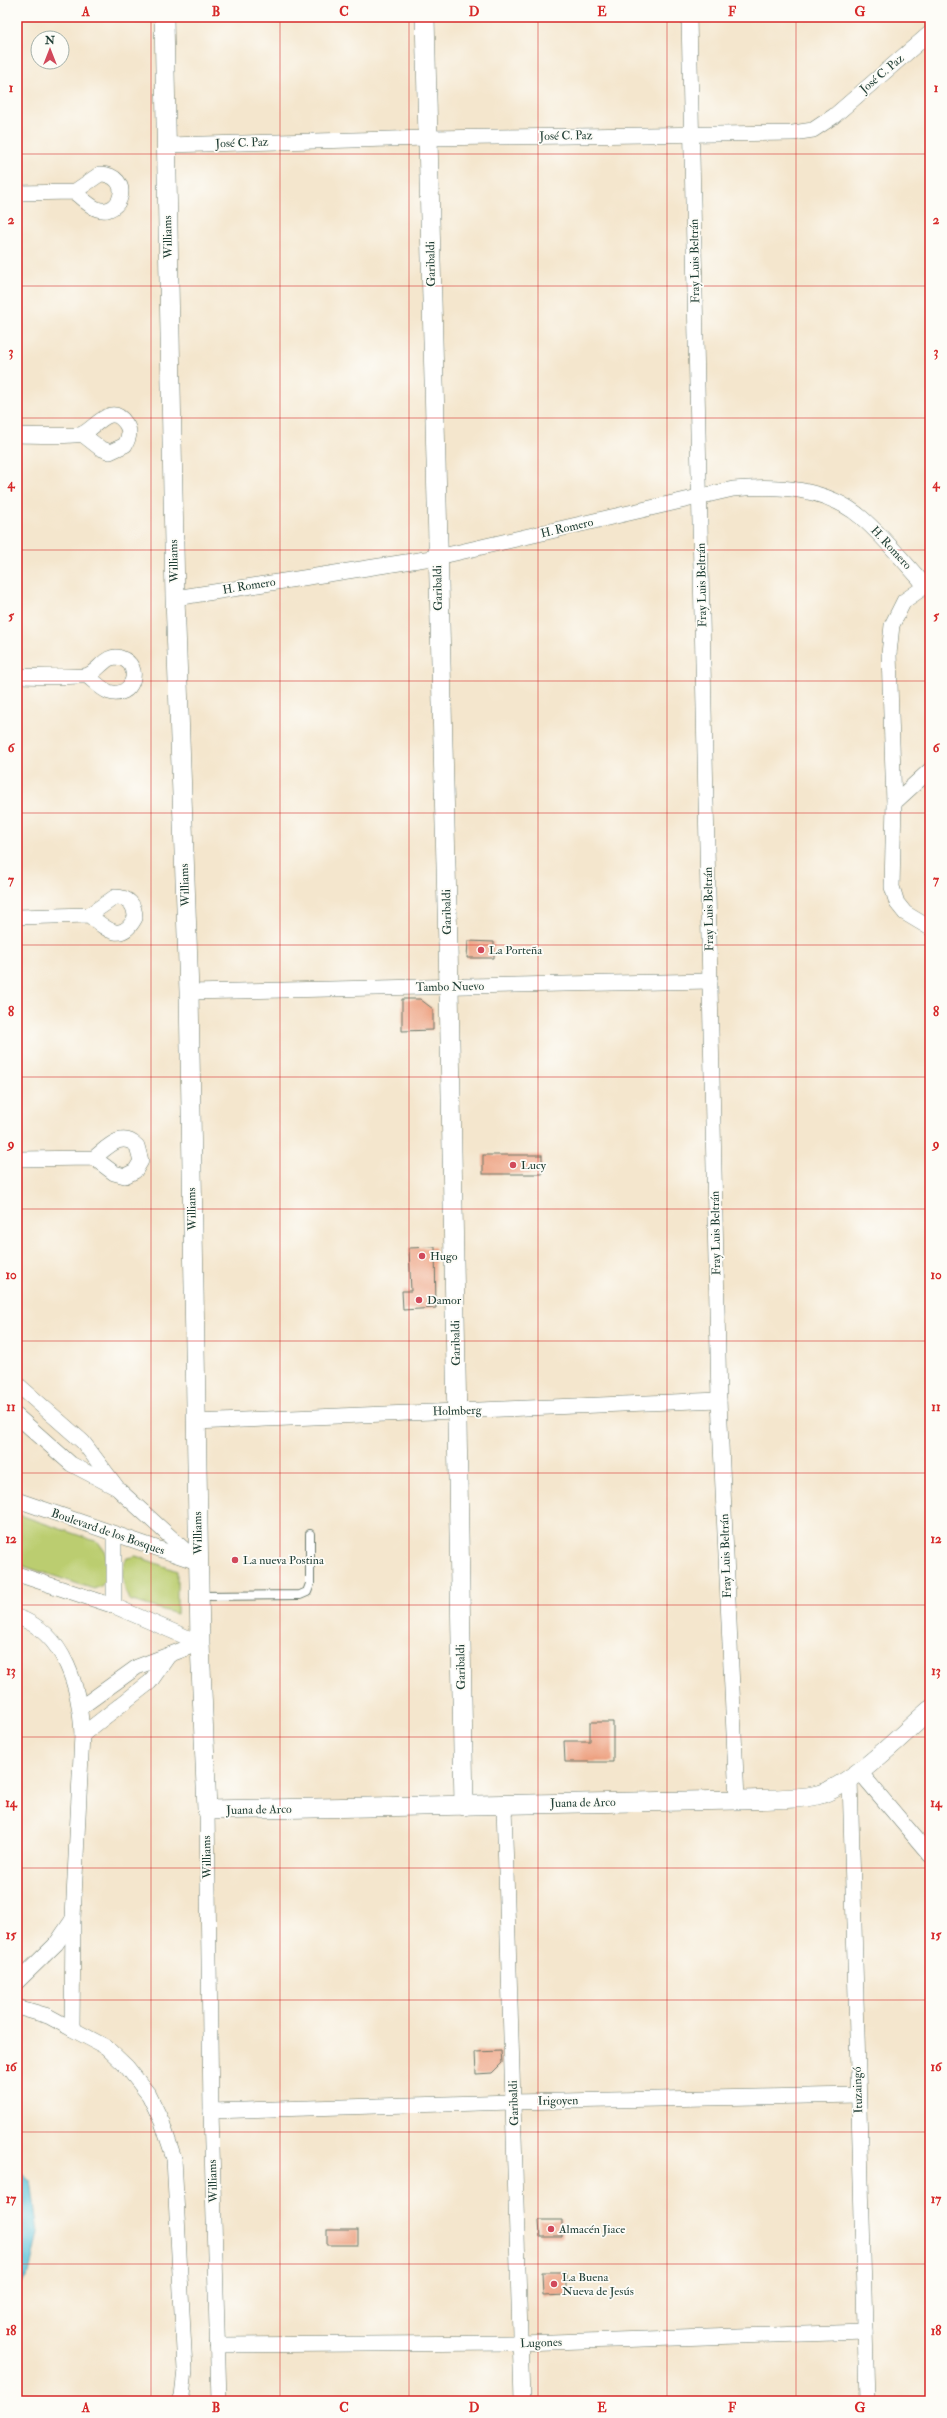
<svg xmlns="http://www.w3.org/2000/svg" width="947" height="2418" viewBox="0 0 947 2418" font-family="'IM FELL Double Pica',serif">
	<rect width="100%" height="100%" fill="#fdfcf7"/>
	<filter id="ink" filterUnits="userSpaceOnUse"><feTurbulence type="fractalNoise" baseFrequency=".025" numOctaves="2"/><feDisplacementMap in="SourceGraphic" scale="8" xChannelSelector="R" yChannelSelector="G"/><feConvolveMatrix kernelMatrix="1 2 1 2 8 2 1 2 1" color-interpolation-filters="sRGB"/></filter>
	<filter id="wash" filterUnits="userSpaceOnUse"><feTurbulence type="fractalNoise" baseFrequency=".012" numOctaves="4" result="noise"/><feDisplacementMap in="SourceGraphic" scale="16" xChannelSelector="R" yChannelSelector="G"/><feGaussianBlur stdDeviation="0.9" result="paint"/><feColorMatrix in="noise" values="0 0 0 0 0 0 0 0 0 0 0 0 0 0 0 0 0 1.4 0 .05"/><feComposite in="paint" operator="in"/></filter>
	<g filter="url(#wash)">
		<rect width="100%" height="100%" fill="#f4e6cd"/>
		<g fill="#bbcd70" stroke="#6d8552">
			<polygon points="17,1514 98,1542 106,1553 106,1581 101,1586 94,1589 17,1564"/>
			<path d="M136,1556L177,1571V1614L129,1600C123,1586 119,1571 127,1558Z"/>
		</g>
		<polygon fill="#5dc3da" stroke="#3e8087" points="17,2168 31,2180 38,2233 29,2274 17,2289"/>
		<g id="blocks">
			<g fill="#eda080">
				<polygon points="468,941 494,942 494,958 467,958"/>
				<polygon points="402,999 420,999 433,1009 433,1030 402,1031"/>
				<rect x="483" y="1155" width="59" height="19"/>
				<polygon points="435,1247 436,1308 403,1310 402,1291 411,1291 409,1248"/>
				<polygon points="590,1722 613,1722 613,1762 565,1762 564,1741 590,1741"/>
				<polygon points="501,2051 502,2063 492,2073 476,2074 475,2052"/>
				<polygon points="539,2220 562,2220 562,2237 540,2237"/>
				<rect x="327" y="2230" width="31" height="15"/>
				<polygon points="542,2272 566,2272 566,2295 543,2296"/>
			</g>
		</g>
	</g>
	<g filter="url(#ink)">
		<use href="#blocks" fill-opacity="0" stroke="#6a786a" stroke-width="1"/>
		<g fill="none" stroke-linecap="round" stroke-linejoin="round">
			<defs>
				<polyline id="service" points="199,1596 300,1595 307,1592 310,1584 310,1534"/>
				<g id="minor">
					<polyline points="689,17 719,1400 737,1800"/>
					<polyline points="167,145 428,138 793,133 813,130 834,116 930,33"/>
					<path d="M17,193L74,192L100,174C134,175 122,218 97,209C89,206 81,197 74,192"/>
					<path d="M17,435C29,435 74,437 82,434C96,428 111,401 126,424C131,431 129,438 125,445L110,452L100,448L82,434"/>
					<polyline points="930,583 904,601 892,625 889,654 894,803 892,887 897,903 905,913 930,928"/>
					<path d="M175,598L438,557L733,489C777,485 826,487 862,518C885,538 905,563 925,585"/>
					<path d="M17,676C29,676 80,678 88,675C100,670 106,653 121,658C144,666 132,700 109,692C101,689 94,681 87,676"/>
					<polyline points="894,803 930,770"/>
					<path d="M17,917L89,915L115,897C129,897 135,905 135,918C121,944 106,929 89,915"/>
					<polyline points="189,992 710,981"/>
					<path d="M17,1159L94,1158L114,1173L125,1176L135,1171L141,1161L137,1146C121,1131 108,1147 94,1158"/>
					<polyline points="17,1384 83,1442 119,1490 199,1563"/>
					<polyline points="17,1416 71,1464 115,1487"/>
					<polyline points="195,1422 719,1400"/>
					<polyline points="17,1500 194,1561"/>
					<polyline points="114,1534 114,1606"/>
					<polyline points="17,1574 114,1606 200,1643"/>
					<path d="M17,1617C66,1633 80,1690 82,1735L73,1918L72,2029L106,2047L127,2067L149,2095L162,2122L174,2158L185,2370L182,2396L180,2401"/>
					<polyline points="80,1708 137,1667 200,1643"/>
					<polyline points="82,1735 150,1682 169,1655"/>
					<polyline points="859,1771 930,1855"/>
					<polyline points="850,1778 867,2401"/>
					<polyline points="504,1805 522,2401"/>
					<polyline points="207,1810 211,2111 219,2401"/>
					<polyline points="17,1982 56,1944 73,1919"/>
					<polyline points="17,2007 48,2016 72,2029"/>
					<polyline points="211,2111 513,2102 858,2095"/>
					<polyline points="217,2345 521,2343 865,2332"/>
				</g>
				<g id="tertiary">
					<path d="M164,17L175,598L189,992L200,1643L207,1810L737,1800C761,1799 788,1800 813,1796C849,1790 902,1734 930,1710"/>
					<polyline points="425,17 449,987 464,1806"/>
				</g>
			</defs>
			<use href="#service" stroke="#6a786a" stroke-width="10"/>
			<use href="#minor" stroke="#6a786a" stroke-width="16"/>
			<use href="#tertiary" stroke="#6a786a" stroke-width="20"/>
			<use href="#service" stroke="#fff" stroke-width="8"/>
			<use href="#minor" stroke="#fff" stroke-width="15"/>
			<use href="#tertiary" stroke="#fff" stroke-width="19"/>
		</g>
	</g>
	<path fill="none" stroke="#d62828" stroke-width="1" stroke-opacity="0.55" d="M151,17V2401M280,17V2401M409,17V2401M538,17V2401M667,17V2401M796,17V2401M17,154H930M17,286H930M17,418H930M17,550H930M17,681H930M17,813H930M17,945H930M17,1077H930M17,1209H930M17,1341H930M17,1473H930M17,1605H930M17,1737H930M17,1868H930M17,2000H930M17,2132H930M17,2264H930"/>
	<g fill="#d1495b" stroke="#fdfcf7" stroke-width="1.5">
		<circle cx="481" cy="950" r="4"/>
		<circle cx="513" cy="1165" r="4"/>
		<circle cx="422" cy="1256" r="4"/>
		<circle cx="419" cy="1300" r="4"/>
		<circle cx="235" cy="1560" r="4"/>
		<circle cx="551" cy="2229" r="4"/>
		<circle cx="554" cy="2284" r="4"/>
	</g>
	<g text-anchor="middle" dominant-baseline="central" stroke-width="3.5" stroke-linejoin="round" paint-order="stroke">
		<g font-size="12" fill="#1f3d34" stroke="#fdfcf7">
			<text transform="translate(882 74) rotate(-40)">José C. Paz</text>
			<text transform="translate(566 136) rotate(-1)">José C. Paz</text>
			<text transform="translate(242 143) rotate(-2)">José C. Paz</text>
			<text transform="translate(168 237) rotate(-91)">Williams</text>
			<text transform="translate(695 261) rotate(-91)">Fray Luis Beltrán</text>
			<text transform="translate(431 264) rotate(-91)">Garibaldi</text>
			<text transform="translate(567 528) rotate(-13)">H. Romero</text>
			<text transform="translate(891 548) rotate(47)">H. Romero</text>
			<text transform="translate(174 561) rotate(-91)">Williams</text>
			<text transform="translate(702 585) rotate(-91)">Fray Luis Beltrán</text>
			<text transform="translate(249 586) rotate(-9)">H. Romero</text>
			<text transform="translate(438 588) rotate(-91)">Garibaldi</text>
			<text transform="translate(185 885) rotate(-92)">Williams</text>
			<text transform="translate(709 909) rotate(-91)">Fray Luis Beltrán</text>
			<text transform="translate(447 912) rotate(-91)">Garibaldi</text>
			<text transform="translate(450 987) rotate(-1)">Tambo Nuevo</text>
			<text transform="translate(192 1209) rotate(-91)">Williams</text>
			<text transform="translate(716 1233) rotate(-91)">Fray Luis Beltrán</text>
			<text transform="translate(456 1343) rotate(-91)">Garibaldi</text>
			<text transform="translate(457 1411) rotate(-2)">Holmberg</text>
			<text transform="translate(108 1532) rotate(19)">Boulevard de los Bosques</text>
			<text transform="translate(198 1533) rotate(-91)">Williams</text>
			<text transform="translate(726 1556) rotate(-92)">Fray Luis Beltrán</text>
			<text transform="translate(461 1667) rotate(-91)">Garibaldi</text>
			<text transform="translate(583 1803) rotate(-1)">Juana de Arco</text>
			<text transform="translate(259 1810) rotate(-1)">Juana de Arco</text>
			<text transform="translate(207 1857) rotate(-91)">Williams</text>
			<text transform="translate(858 2090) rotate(-92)">Ituzaingó</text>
			<text transform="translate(558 2101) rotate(-1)">Irigoyen</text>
			<text transform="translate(514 2103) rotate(-92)">Garibaldi</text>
			<text transform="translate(213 2181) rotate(-92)">Williams</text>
			<text transform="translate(541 2343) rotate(-2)">Lugones</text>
		</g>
		<g font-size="12" fill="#1f3d34" stroke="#fdfcf7" text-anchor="start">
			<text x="489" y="950">La Porteña</text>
			<text x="521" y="1165">Lucy</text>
			<text x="430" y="1256">Hugo</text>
			<text x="427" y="1300">Damor</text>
			<text x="243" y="1560">La nueva Postina</text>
			<text x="559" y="2229">Almacén Jiace</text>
			<text x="562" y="2277">La Buena<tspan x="562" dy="14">Nueva de Jesús</tspan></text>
		</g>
	</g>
	<rect width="947" height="2418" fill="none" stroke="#fdfcf7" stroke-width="44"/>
	<g transform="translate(50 50)"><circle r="19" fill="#fdfcf7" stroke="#a4b0a9"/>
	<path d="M0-3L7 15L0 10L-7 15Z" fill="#d1495b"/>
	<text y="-6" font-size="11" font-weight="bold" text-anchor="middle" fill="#1f3d34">N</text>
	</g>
	<rect x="22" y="22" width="903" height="2374" fill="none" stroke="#d62828" stroke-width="1.5"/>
	<g font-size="13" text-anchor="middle" font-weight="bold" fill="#d62828">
		<text x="86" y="16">A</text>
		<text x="216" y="16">B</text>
		<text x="344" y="16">C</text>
		<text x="474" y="16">D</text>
		<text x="602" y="16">E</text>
		<text x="732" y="16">F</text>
		<text x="860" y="16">G</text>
		<text x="11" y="92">1</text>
		<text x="936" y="92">1</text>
		<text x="11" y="224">2</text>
		<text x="936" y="224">2</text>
		<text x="11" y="356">3</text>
		<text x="936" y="356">3</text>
		<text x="11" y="488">4</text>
		<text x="936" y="488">4</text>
		<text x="11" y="620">5</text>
		<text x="936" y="620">5</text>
		<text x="11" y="752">6</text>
		<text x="936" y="752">6</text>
		<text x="11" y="884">7</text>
		<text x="936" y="884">7</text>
		<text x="11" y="1016">8</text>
		<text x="936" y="1016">8</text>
		<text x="11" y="1148">9</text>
		<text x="936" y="1148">9</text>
		<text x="11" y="1279">10</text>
		<text x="936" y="1279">10</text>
		<text x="11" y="1411">11</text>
		<text x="936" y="1411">11</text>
		<text x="11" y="1543">12</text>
		<text x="936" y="1543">12</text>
		<text x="11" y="1675">13</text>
		<text x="936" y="1675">13</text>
		<text x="11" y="1807">14</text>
		<text x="936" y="1807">14</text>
		<text x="11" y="1939">15</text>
		<text x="936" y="1939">15</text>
		<text x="11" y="2071">16</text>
		<text x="936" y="2071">16</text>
		<text x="11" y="2203">17</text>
		<text x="936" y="2203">17</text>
		<text x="11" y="2335">18</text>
		<text x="936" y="2335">18</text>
		<text x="86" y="2412">A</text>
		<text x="216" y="2412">B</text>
		<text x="344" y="2412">C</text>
		<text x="474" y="2412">D</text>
		<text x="602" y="2412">E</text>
		<text x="732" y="2412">F</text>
		<text x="860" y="2412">G</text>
	</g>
</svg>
